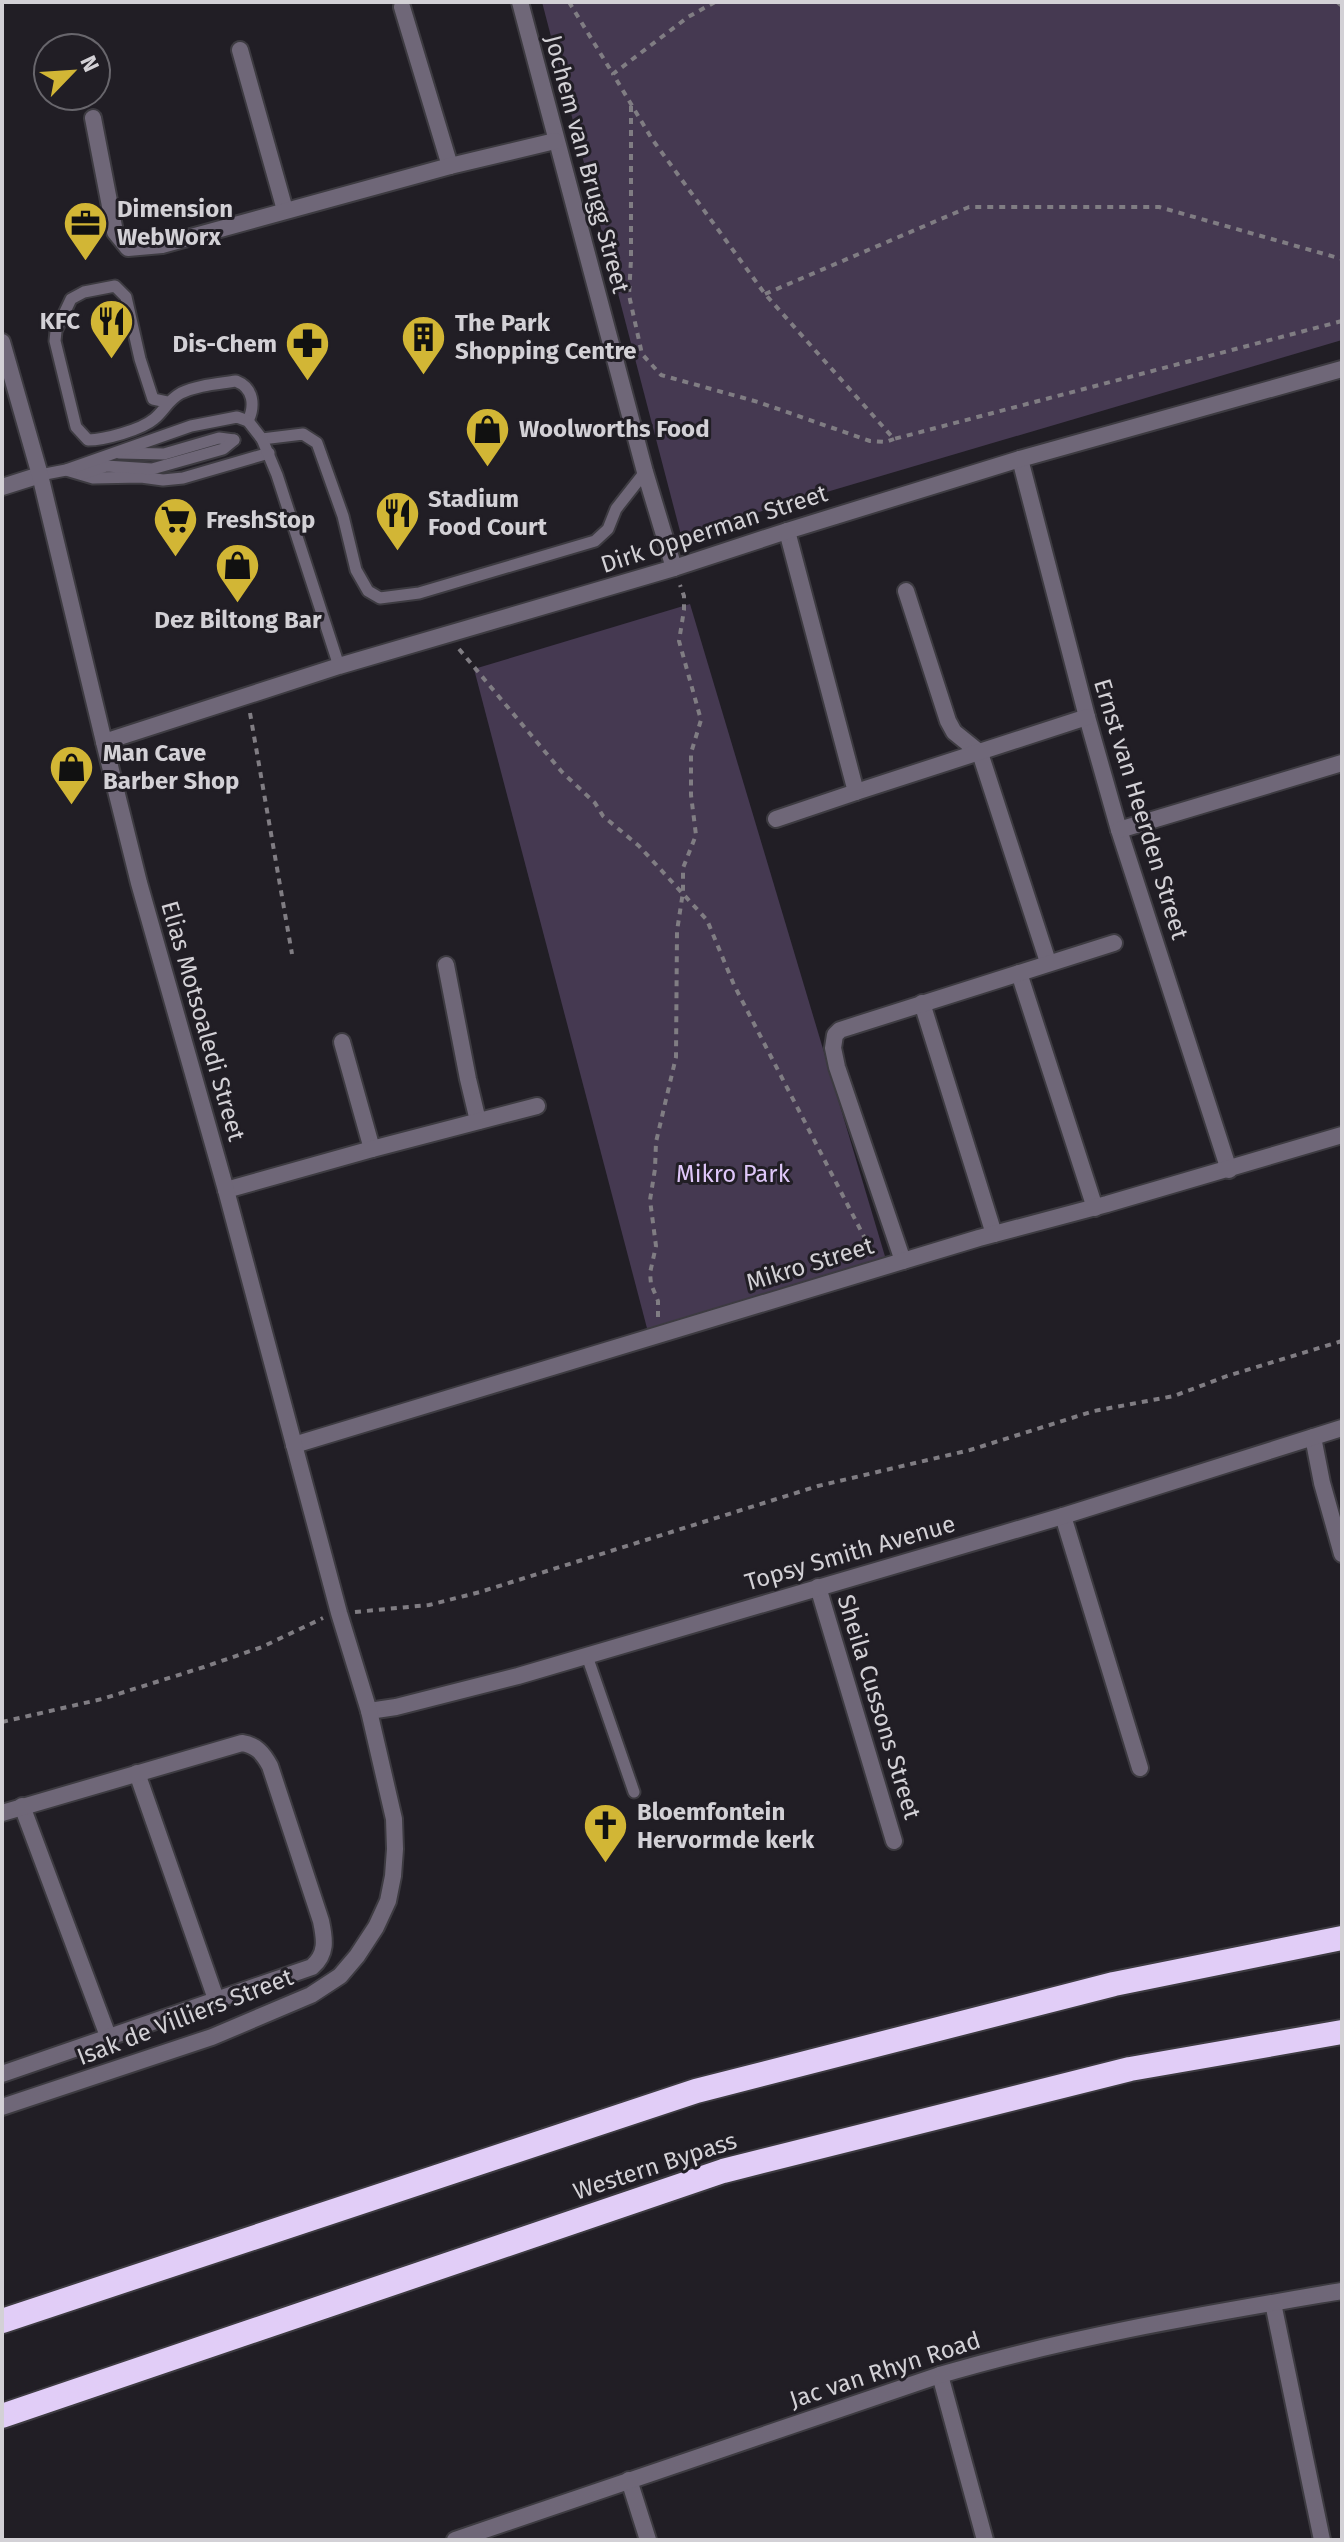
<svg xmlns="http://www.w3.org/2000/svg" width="1344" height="2542" viewBox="0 0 1344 2542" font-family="'Fira Sans',sans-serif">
	<rect width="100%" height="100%" fill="#211e25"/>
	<g fill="#453951">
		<polygon points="542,2 1342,2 1342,340 681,535"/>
		<polygon points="690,604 887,1263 648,1332 474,669"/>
	</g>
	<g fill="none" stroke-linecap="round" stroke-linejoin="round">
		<defs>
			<g id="service">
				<path d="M167,402L153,399L140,359L126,297L115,286L84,292L71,299L56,331L55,341L76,427L88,440C104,440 141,430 154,419C164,411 168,400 181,393C198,385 217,384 236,381C254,388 255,406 248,421"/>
				<polyline points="262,439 303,434 317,443 343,516 356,570 368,591 380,598 419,593 595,541 608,529 616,509 645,472"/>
				<polyline points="119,453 164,454 219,438 234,440"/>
				<polyline points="66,470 93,478 141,477 163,480 183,478 269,453"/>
				<polyline points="82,474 106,466 152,469 223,449 234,440"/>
				<polyline points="40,475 66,470 191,426 237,417 248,421 262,439 277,475 339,666"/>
				<polyline points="587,1656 634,1792"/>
			</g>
			<g id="minor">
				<polyline points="520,2 645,472 674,568"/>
				<polyline points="402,7 450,166"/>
				<polyline points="240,50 285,210"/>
				<polyline points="93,118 115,232 128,248 162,245 450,166 555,141"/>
				<polyline points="1020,459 1087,717 1119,830 1229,1170"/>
				<polyline points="2,487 40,475"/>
				<polyline points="906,591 948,721 954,732 980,753 1048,962"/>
				<polyline points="856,792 1087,717"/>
				<polyline points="776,819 856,792 787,531"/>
				<polyline points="1119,830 1342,763"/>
				<polyline points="446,965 468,1079 478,1121"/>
				<polyline points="1019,973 1095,1208"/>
				<polyline points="922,1003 994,1234"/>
				<polyline points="342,1042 372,1149"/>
				<polyline points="226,1190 372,1149 537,1106"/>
				<polyline points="903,1261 837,1067 833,1048 835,1035 840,1030 1114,943"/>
				<polyline points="1313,1437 1322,1483 1342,1554"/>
				<polyline points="294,1445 979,1238 1107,1204 1342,1135"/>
				<polyline points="1063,1516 1140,1768"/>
				<polyline points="818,1587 894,1841"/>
				<polyline points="369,1711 396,1707 518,1676 1063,1516 1342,1428"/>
				<polyline points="137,1773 216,1999"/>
				<polyline points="22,1806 108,2036"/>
				<path d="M2,1813L242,1743C256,1745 263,1753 270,1766L321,1921C325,1940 327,1954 312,1967L2,2074"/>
				<polyline points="2,2107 212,2037 311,1995 340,1976 357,1956 376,1927 388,1901 393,1876 395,1849 394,1819 369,1711 339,1613 226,1190 139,883 104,742"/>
				<polyline points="1273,2303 1322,2540"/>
				<polyline points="940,2375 985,2540"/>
				<polyline points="629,2480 648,2540"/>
				<path d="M455,2540L940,2375C1072,2336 1207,2314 1342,2291"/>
			</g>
			<polyline id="tertiary" points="2,342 40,475 104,742 339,666 674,568 787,531 1020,459 1342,369"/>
			<g id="motorway">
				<polyline points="2,2321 696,2091 1114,1984 1342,1938"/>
				<polyline points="2,2416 723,2171 1130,2069 1342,2032"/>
			</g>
		</defs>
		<use href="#service" stroke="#3d3b41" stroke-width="15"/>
		<use href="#minor" stroke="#3d3b41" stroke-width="20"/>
		<use href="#tertiary" stroke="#3d3b41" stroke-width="20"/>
		<use href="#motorway" stroke="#3d3b41" stroke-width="28"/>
		<g stroke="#807d83" stroke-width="4" stroke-dasharray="6 6" stroke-linecap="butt">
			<polyline points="569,2 613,74"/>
			<polyline points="715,2 688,17 613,74 652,139 765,294 894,439 1342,321"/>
			<polyline points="1337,2 1342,6"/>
			<polyline points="631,106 631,260 629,295 642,354 661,375 758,402 870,441 886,442 894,439"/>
			<polyline points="765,294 969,207 1159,207 1342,259"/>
			<polyline points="459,649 562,772 595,803 603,816 639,846 707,920 734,985 872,1252"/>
			<polyline points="250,713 292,954"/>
			<polyline points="658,1317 658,1301 651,1284 650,1273 656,1246 650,1200 655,1169 656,1142 676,1057 677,931 683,892 683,868 696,835 691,795 691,753 701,720 679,641 684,610 684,596 680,585"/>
			<polyline points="355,1612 429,1605 480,1592 818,1486 970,1450 1094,1411 1174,1396 1227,1376 1342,1341"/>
			<polyline points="2,1722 102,1699 204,1667 262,1647 323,1618"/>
		</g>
		<use href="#service" stroke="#6f6778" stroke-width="11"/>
		<use href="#minor" stroke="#6f6778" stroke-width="16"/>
		<use href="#tertiary" stroke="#6f6778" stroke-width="16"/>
		<use href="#motorway" stroke="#e1cdf7" stroke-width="24"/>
	</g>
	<defs>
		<symbol id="office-pin" viewBox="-11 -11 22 30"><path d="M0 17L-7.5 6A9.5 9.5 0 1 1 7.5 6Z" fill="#d2b635" stroke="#211e25"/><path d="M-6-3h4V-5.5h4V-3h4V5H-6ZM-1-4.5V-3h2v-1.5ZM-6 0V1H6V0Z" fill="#111"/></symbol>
		<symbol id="restaurant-pin" viewBox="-11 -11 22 30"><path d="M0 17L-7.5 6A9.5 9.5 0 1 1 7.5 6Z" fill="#d2b635" stroke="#211e25"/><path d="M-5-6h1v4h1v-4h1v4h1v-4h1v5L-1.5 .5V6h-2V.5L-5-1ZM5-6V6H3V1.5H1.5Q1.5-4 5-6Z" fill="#111"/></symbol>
		<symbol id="building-pin" viewBox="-11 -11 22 30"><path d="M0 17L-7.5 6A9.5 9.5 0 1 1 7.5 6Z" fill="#d2b635" stroke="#211e25"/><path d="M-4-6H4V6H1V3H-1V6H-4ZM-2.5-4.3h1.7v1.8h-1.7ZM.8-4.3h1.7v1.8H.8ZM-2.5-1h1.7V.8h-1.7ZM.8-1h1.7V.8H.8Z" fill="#111"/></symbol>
		<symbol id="pharmacy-pin" viewBox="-11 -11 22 30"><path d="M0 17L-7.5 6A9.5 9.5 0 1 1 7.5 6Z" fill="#d2b635" stroke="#211e25"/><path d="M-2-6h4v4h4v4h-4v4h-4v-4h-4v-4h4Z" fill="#111"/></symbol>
		<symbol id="shop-pin" viewBox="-11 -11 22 30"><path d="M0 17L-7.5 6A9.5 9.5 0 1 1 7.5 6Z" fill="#d2b635" stroke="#211e25"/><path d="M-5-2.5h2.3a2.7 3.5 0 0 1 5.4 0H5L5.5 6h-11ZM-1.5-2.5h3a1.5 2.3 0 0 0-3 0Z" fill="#111"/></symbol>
		<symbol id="supermarket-pin" viewBox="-11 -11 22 30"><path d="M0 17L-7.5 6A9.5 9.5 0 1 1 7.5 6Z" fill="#d2b635" stroke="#211e25"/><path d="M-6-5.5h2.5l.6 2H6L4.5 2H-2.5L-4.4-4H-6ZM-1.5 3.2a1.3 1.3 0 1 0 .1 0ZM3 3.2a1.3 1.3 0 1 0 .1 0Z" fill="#111"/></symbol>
		<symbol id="church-pin" viewBox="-11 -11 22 30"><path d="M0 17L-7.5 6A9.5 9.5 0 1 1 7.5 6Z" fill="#d2b635" stroke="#211e25"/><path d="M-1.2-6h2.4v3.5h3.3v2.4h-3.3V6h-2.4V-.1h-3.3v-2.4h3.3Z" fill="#111"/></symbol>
	</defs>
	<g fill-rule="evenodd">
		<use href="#office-pin" x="60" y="198" width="51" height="69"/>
		<use href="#restaurant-pin" x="86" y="296" width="51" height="69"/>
		<use href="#building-pin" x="398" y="312" width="51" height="69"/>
		<use href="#pharmacy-pin" x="282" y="318" width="51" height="69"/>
		<use href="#shop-pin" x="462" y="404" width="51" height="69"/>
		<use href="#restaurant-pin" x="372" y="488" width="51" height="69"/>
		<use href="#supermarket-pin" x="150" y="494" width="51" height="69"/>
		<use href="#shop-pin" x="212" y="540" width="51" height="69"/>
		<use href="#shop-pin" x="46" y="742" width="51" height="69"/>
		<use href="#church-pin" x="580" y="1800" width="51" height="69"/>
	</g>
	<g text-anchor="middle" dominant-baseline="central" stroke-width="6" stroke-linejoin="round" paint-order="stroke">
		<g font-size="24" fill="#d3d1d6" stroke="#211e25">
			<text transform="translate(587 164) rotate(75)">Jochem van Brugg Street</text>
			<text transform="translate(714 529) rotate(-18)">Dirk Opperman Street</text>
			<text transform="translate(1141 809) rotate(73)">Ernst van Heerden Street</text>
			<text transform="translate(203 1021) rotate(74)">Elias Motsoaledi Street</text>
			<text transform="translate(810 1264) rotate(-17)">Mikro Street</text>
			<text transform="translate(850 1553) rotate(-16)">Topsy Smith Avenue</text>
			<text transform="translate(879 1707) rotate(73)">Sheila Cussons Street</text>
			<text transform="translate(185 2017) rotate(-21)">Isak de Villiers Street</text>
			<text transform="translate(655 2166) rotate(-18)">Western Bypass</text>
			<text transform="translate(885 2370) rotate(-18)">Jac van Rhyn Road</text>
		</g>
		<g font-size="24" font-weight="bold" fill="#d3d1d6" stroke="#211e25" text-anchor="start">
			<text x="117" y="209">Dimension<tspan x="117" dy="28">WebWorx</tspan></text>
			<text x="80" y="321" text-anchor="end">KFC</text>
			<text x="455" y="323">The Park<tspan x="455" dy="28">Shopping Centre</tspan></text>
			<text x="277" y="344" text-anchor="end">Dis-Chem</text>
			<text x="519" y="429">Woolworths Food</text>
			<text x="428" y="499">Stadium<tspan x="428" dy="28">Food Court</tspan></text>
			<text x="206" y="520">FreshStop</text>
			<text x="238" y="620" text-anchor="middle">Dez Biltong Bar</text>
			<text x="103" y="753">Man Cave<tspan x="103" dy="28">Barber Shop</tspan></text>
			<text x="637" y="1812">Bloemfontein<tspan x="637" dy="28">Hervormde kerk</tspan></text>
		</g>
		<g font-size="24" fill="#dfc7f9" stroke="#211e25">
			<text x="733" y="1174">Mikro Park</text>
		</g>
	</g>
	<rect width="1344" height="2542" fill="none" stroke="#d3d1d6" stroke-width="8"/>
	<g transform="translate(72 72) rotate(65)"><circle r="38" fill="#211e25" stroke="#68666c" stroke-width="2"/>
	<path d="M0-6L14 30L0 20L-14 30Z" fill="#d2b635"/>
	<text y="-12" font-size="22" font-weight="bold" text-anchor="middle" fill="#d3d1d6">N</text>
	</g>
</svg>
